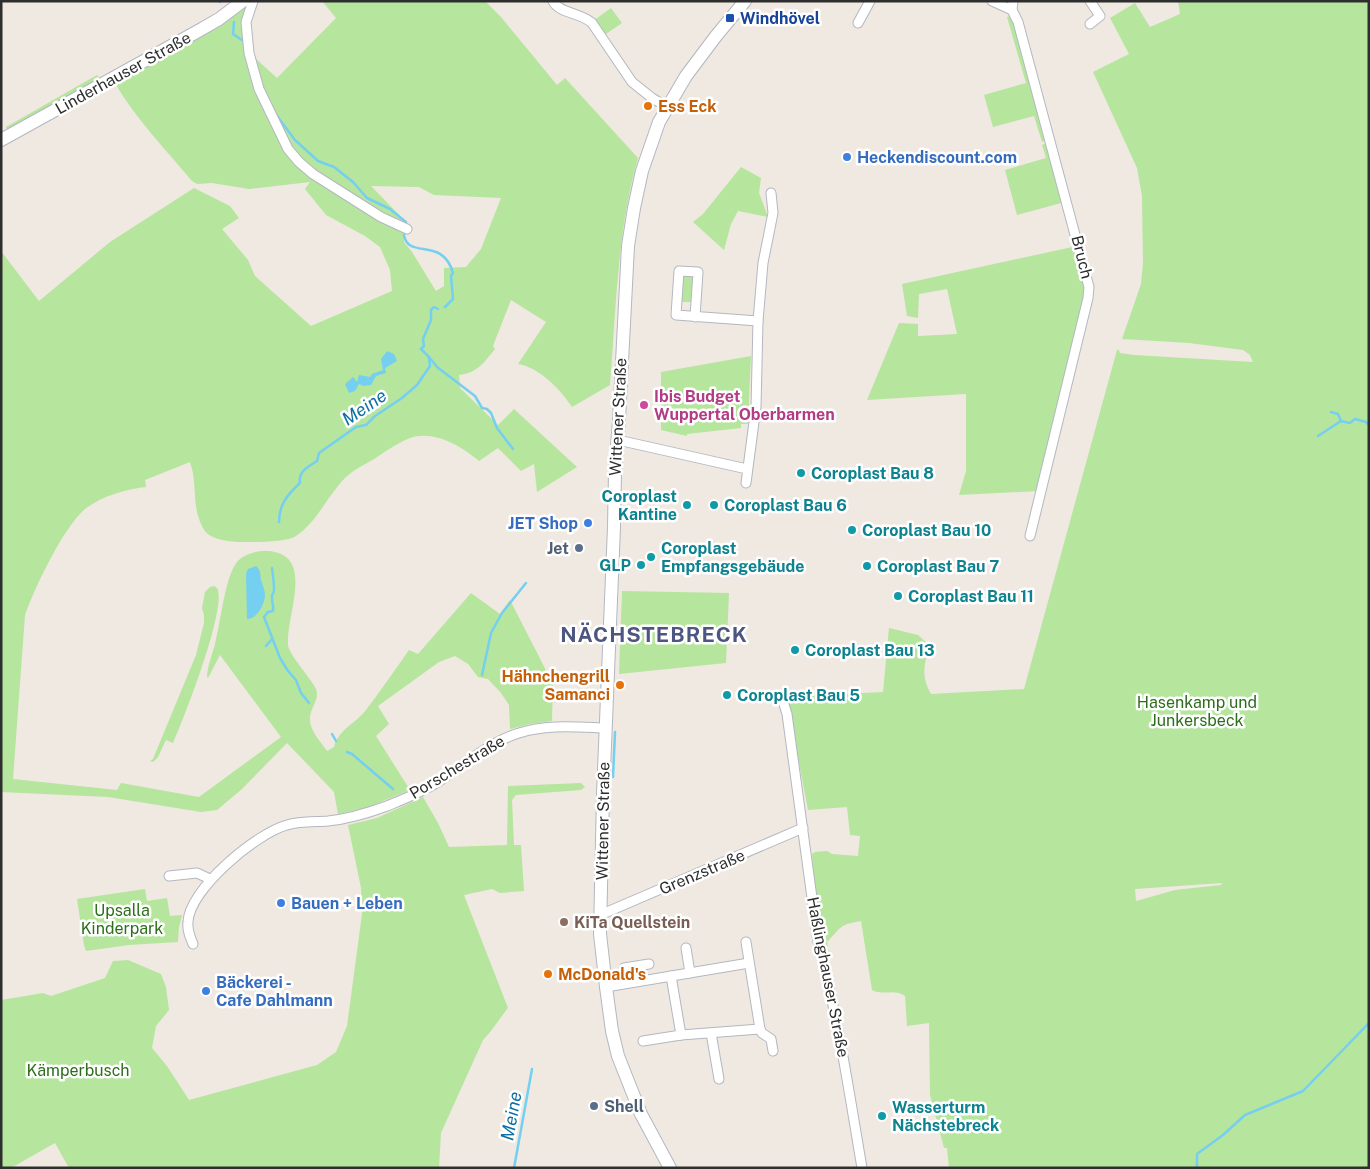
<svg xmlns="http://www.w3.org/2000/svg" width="1370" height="1169" viewBox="0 0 1370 1169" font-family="'Public Sans',sans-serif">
	<rect width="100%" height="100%" fill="#efe9e1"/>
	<g fill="#b6e59e" fill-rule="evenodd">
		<path d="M248,1L246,11L254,57L277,78L336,18L322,1H485L501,17L557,85L565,78L638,158C617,232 616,309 610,385L572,407C561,390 539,367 518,364L546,322L511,300L493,346L495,349C484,362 478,373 459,375L460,388L498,425L514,409L577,467L537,492L534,464L521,471L498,448L479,461C461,446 434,430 410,438C397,443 385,452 374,459C364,465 353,470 345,478C328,495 317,522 296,536C285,543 250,542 237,542C226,541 208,539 203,528C191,507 198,484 190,462L145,480L146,487C126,489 102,496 85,509C63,528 35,587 25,615L13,779L117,790L121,783L199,797L281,737L220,655L208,678L207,676C208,663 214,651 216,639C221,620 225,577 237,562C247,550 273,547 286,557C307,573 286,621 288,645C289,655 311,678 316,689C320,700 310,708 310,718C309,730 321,742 327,751L334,747C338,730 356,723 366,710C381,690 395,670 409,650L418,654L471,593L500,614L510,600L553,684L552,721L530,724L510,729L509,705L501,693L488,679L478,677L468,664L455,656L439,662L378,706L389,724L376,736L410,790L366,808L338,814L334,792L287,743L242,789L217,810L201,812L108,797L1,792V251L39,301L110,242L194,188L230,206L239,218L222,229L248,260L255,276L311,326L392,291L390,270L380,247L365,236L326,215L305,189L310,182L249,189L212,183L197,184L192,181C166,150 137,120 116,85L200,37ZM371,186L419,187L434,195L501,198L481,249L466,267L444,268V286L436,291L412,252L404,242L405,221Z"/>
		<path d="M1178,1H1369V1168H949L947,1148H944L930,1095L929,1023L907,1026L905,996C895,988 882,996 872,990L861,921C838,925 842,927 827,942L830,960L828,962L824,959L819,936L812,854L815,852L827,851L832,854L858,856L860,836L850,835L847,807L808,810L788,705L794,699L807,696L883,692L889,628L918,635L929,645C925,666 920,674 931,694L1024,689L1117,350H1119L1120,353L1134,355L1253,362L1250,355L1243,350L1189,343L1122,339L1141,284L1143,263L1142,196L1137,168L1093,72L1129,54L1110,18L1135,3L1150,27L1180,14ZM1222,883L1221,885L1175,890L1136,901L1135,889Z"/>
		<polygon points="611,8 622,23 603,36 593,21"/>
		<polygon points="1012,15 1046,140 1042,142 1034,116 993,127 984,95 1026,83 1007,17"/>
		<polygon points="97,75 102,81 8,132 6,127"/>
		<polygon points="1049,142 1065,202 1017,215 1005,170 1046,158 1042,145"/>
		<polygon points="741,167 761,178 759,193 768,217 738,211 731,224 724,250 693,222 703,214"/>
		<polygon points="1077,246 1085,280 1085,297 1039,491 959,495 966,471 966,394 867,400 899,323 918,324 918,336 957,334 947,289 919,294 918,318 907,316 902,284"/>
		<polygon points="691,273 695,277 694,302 678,302 682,275"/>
		<polygon points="751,356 748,424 741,424 741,428 687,434 687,436 661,430 661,372"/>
		<path d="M214,586L217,588C228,606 183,721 173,743L166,740L158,757L153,762L150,761L153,759L196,655L204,623V615L202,608L205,592L210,587Z"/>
		<polygon points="622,591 729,593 726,663 619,674"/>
		<path d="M581,783L585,787L581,790L516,795L512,800L514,845H521L524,891L500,893L492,889L464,895L508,1008C499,1019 493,1030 483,1040L441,1133L439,1168H69L55,1143L11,1168H1V1000L43,993L51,996L105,978L113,961L128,960L161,974L166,987L169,1010L156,1026L152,1048L167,1066L189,1100L317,1065L336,1052L347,1026L362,914L361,888L348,825L377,818L423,797L438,823L449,847L507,845L508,786Z"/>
		<polygon points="145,889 147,901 167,898 170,916 182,915 179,927 178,942 129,945 86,951 84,945 77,899"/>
	</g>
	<g fill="#75cff0">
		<polygon points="387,351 394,354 397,361 385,368 386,373 376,376 371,385 363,386 359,384 355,391 349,393 345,384 353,377 357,382 359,375 370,377 372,374 383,370 381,359"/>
		<path d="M256,566C261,570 260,575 261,580C263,586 265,590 265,596C264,605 257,619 247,619L246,573L248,569Z"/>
	</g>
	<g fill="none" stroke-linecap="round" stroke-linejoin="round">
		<g stroke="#75cff0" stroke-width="2.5">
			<polyline points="220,1 220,2"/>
			<polyline points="234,22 233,34 242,40"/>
			<polyline points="277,116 295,140 318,161 334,167 353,182 367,198 390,209 406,222 405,225"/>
			<path d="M404,235C408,260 443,236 453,273L451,276L453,299L445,307"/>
			<polyline points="429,357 437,367 475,396 482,408 487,409 491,413 497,428 513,449"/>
			<polyline points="1331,412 1338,414 1341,421"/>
			<polyline points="1318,436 1341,421 1350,423 1355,419 1366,422 1369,425"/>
			<path d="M279,522C279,505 287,495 300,483C298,471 308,467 317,461L319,453L356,427L366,425L375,416L402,398L417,385L430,366L429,357L421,349L424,346L423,339L431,320V310L434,307L438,309"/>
			<path d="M272,568C273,575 274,583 274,590C274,596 271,592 272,598C272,604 274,605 273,611L268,612L264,617L280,658L288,671L296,680L301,693L309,703"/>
			<polyline points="266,646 272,639"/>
			<polyline points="482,675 491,633 502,613 526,583"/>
			<polyline points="332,734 336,741"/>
			<polyline points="347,752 352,754 393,789"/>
			<polyline points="613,777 615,732"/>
			<polyline points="514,1168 532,1069"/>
			<polyline points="1197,1168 1197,1154 1223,1135 1245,1115 1303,1091 1369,1023"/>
		</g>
		<defs>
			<g id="street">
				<polyline points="253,1 246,22 249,53 259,89 288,149 299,162 313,174 381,217 407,229"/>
				<path d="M553,1C558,13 582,13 592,23L632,82L652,98L667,107"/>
				<polyline points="992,1 1012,10"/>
				<polyline points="1013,1 1012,10 1018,22 1089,287 1088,298 1030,536"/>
				<polyline points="858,23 870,1"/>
				<polyline points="1090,24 1100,16 1090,1"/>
				<polyline points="695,317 698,272 679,271 676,315 758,321"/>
				<polyline points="618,440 747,469"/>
				<polyline points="746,483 756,407 758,321 763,263 773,213 771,193"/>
				<path d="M782,698L787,714L818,942C838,1016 849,1092 862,1168"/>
				<polyline points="169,876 197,873 210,879"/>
				<polyline points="600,915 803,828"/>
				<polyline points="746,942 760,1029 762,1033 771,1039 773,1051"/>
				<path d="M193,944C190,937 187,930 188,922C189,889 257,833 287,825C300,821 314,822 328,821C348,819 368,813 387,806C404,799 422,792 438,782C465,765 489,742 519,733C546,724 577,727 605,728"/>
				<polyline points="686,948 690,973"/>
				<polyline points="624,968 649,964"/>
				<polyline points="671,976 681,1035"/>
				<polyline points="606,987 749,963"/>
				<polyline points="711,1033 719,1079"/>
				<polyline points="643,1041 681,1035 760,1029"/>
			</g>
			<g id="secondary">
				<polyline points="1,140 200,30 219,19 243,1"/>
				<polyline points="670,1168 641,1114 618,1056 612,1031 606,987 600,934 603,794 614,527 615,472 619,420 628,246 634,208 642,171 659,122 686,76 716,36 745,1"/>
			</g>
		</defs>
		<use href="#street" stroke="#b4b7c1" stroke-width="11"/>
		<use href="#secondary" stroke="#b4b7c1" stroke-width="14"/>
		<use href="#street" stroke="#fff" stroke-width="9"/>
		<use href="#secondary" stroke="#fff" stroke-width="12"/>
	</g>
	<rect fill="#1a4fb4" stroke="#fff" stroke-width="2" x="725" y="13" width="10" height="10" rx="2.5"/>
	<g fill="#e8710a" stroke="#fff" stroke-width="2">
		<circle cx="648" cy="106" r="5"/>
		<circle cx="620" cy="685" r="5"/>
		<circle cx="548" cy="974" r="5"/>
	</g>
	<g fill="#3f7fe0" stroke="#fff" stroke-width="2">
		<circle cx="847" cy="157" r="5"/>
		<circle cx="588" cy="523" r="5"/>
		<circle cx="281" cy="903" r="5"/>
		<circle cx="206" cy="991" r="5"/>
	</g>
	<circle fill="#d1479c" stroke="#fff" stroke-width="2" cx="644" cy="405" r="5"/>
	<g fill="#0f9aa8" stroke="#fff" stroke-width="2">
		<circle cx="801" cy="473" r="5"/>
		<circle cx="687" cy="505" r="5"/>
		<circle cx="714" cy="505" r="5"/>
		<circle cx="852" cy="530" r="5"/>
		<circle cx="651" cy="557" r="5"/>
		<circle cx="641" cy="565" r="5"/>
		<circle cx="867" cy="566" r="5"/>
		<circle cx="898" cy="596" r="5"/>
		<circle cx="795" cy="650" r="5"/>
		<circle cx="727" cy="695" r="5"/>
		<circle cx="882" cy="1116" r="5"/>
	</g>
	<g fill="#5c6f8a" stroke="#fff" stroke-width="2">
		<circle cx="579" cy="548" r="5"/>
		<circle cx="594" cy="1106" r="5"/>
	</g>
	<circle fill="#8d6e63" stroke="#fff" stroke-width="2" cx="564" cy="922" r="5"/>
	<g text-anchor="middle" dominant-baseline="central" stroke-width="5" stroke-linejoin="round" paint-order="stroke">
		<g font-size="16" font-weight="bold" fill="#164399" stroke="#fff" text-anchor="start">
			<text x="740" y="18">Windhövel</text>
		</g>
		<g font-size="16" fill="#2e2e2e" stroke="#fff">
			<text transform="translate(123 73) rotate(-29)">Linderhauser Straße</text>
			<text transform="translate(1082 257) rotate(76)">Bruch</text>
			<text transform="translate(618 417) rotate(-87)">Wittener Straße</text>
			<text transform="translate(457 767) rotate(-31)">Porschestraße</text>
			<text transform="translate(603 821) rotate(-89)">Wittener Straße</text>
			<text transform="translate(702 872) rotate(-23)">Grenzstraße</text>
			<text transform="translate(828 977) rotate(79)">Haßlinghauser Straße</text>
		</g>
		<g font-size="16" font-weight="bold" fill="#c56008" stroke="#fff" text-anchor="start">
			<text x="658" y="106">Ess Eck</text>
			<text x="610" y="676" text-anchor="end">Hähnchengrill<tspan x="610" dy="18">Samanci</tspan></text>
			<text x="558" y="974">McDonald's</text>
		</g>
		<g font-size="16" font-weight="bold" fill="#366cbe" stroke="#fff" text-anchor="start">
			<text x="857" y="157">Heckendiscount.com</text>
			<text x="578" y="523" text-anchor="end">JET Shop</text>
			<text x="291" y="903">Bauen + Leben</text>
			<text x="216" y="982">Bäckerei -<tspan x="216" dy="18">Cafe Dahlmann</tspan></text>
		</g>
		<g font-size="16" font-weight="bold" fill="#b23c85" stroke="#fff" text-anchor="start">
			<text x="654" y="396">Ibis Budget<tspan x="654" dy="18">Wuppertal Oberbarmen</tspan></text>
		</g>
		<g font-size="16" font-weight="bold" fill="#0d838f" stroke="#fff" text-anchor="start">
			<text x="811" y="473">Coroplast Bau 8</text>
			<text x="677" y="496" text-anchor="end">Coroplast<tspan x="677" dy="18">Kantine</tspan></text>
			<text x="724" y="505">Coroplast Bau 6</text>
			<text x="862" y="530">Coroplast Bau 10</text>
			<text x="661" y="548">Coroplast<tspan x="661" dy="18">Empfangsgebäude</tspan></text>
			<text x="631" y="565" text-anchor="end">GLP</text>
			<text x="877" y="566">Coroplast Bau 7</text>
			<text x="908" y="596">Coroplast Bau 11</text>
			<text x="805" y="650">Coroplast Bau 13</text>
			<text x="737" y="695">Coroplast Bau 5</text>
			<text x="892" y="1107">Wasserturm<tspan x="892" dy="18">Nächstebreck</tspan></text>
		</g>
		<g font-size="16" font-weight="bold" fill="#4e5e75" stroke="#fff" text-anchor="end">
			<text x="569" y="548">Jet</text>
			<text x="604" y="1106" text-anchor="start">Shell</text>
		</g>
		<g font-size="16" fill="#2c6e1b" stroke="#fff">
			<text x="1197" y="702">Hasenkamp und<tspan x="1197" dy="18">Junkersbeck</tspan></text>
			<text x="122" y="910">Upsalla<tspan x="122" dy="18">Kinderpark</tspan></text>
			<text x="78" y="1070">Kämperbusch</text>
		</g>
		<g font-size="16" font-weight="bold" fill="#785e54" stroke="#fff" text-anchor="start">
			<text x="574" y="922">KiTa Quellstein</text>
		</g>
		<g font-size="18" font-style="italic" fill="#0d6fa3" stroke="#fff">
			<text transform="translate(364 407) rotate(-34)">Meine</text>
			<text transform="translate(511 1116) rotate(-80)">Meine</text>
		</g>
		<g font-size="21" font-weight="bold" letter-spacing="1" fill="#4d5680" stroke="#fff">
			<text x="654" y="634">NÄCHSTEBRECK</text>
		</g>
	</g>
	<rect width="1370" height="1169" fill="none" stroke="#2e2e2e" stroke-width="5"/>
</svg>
